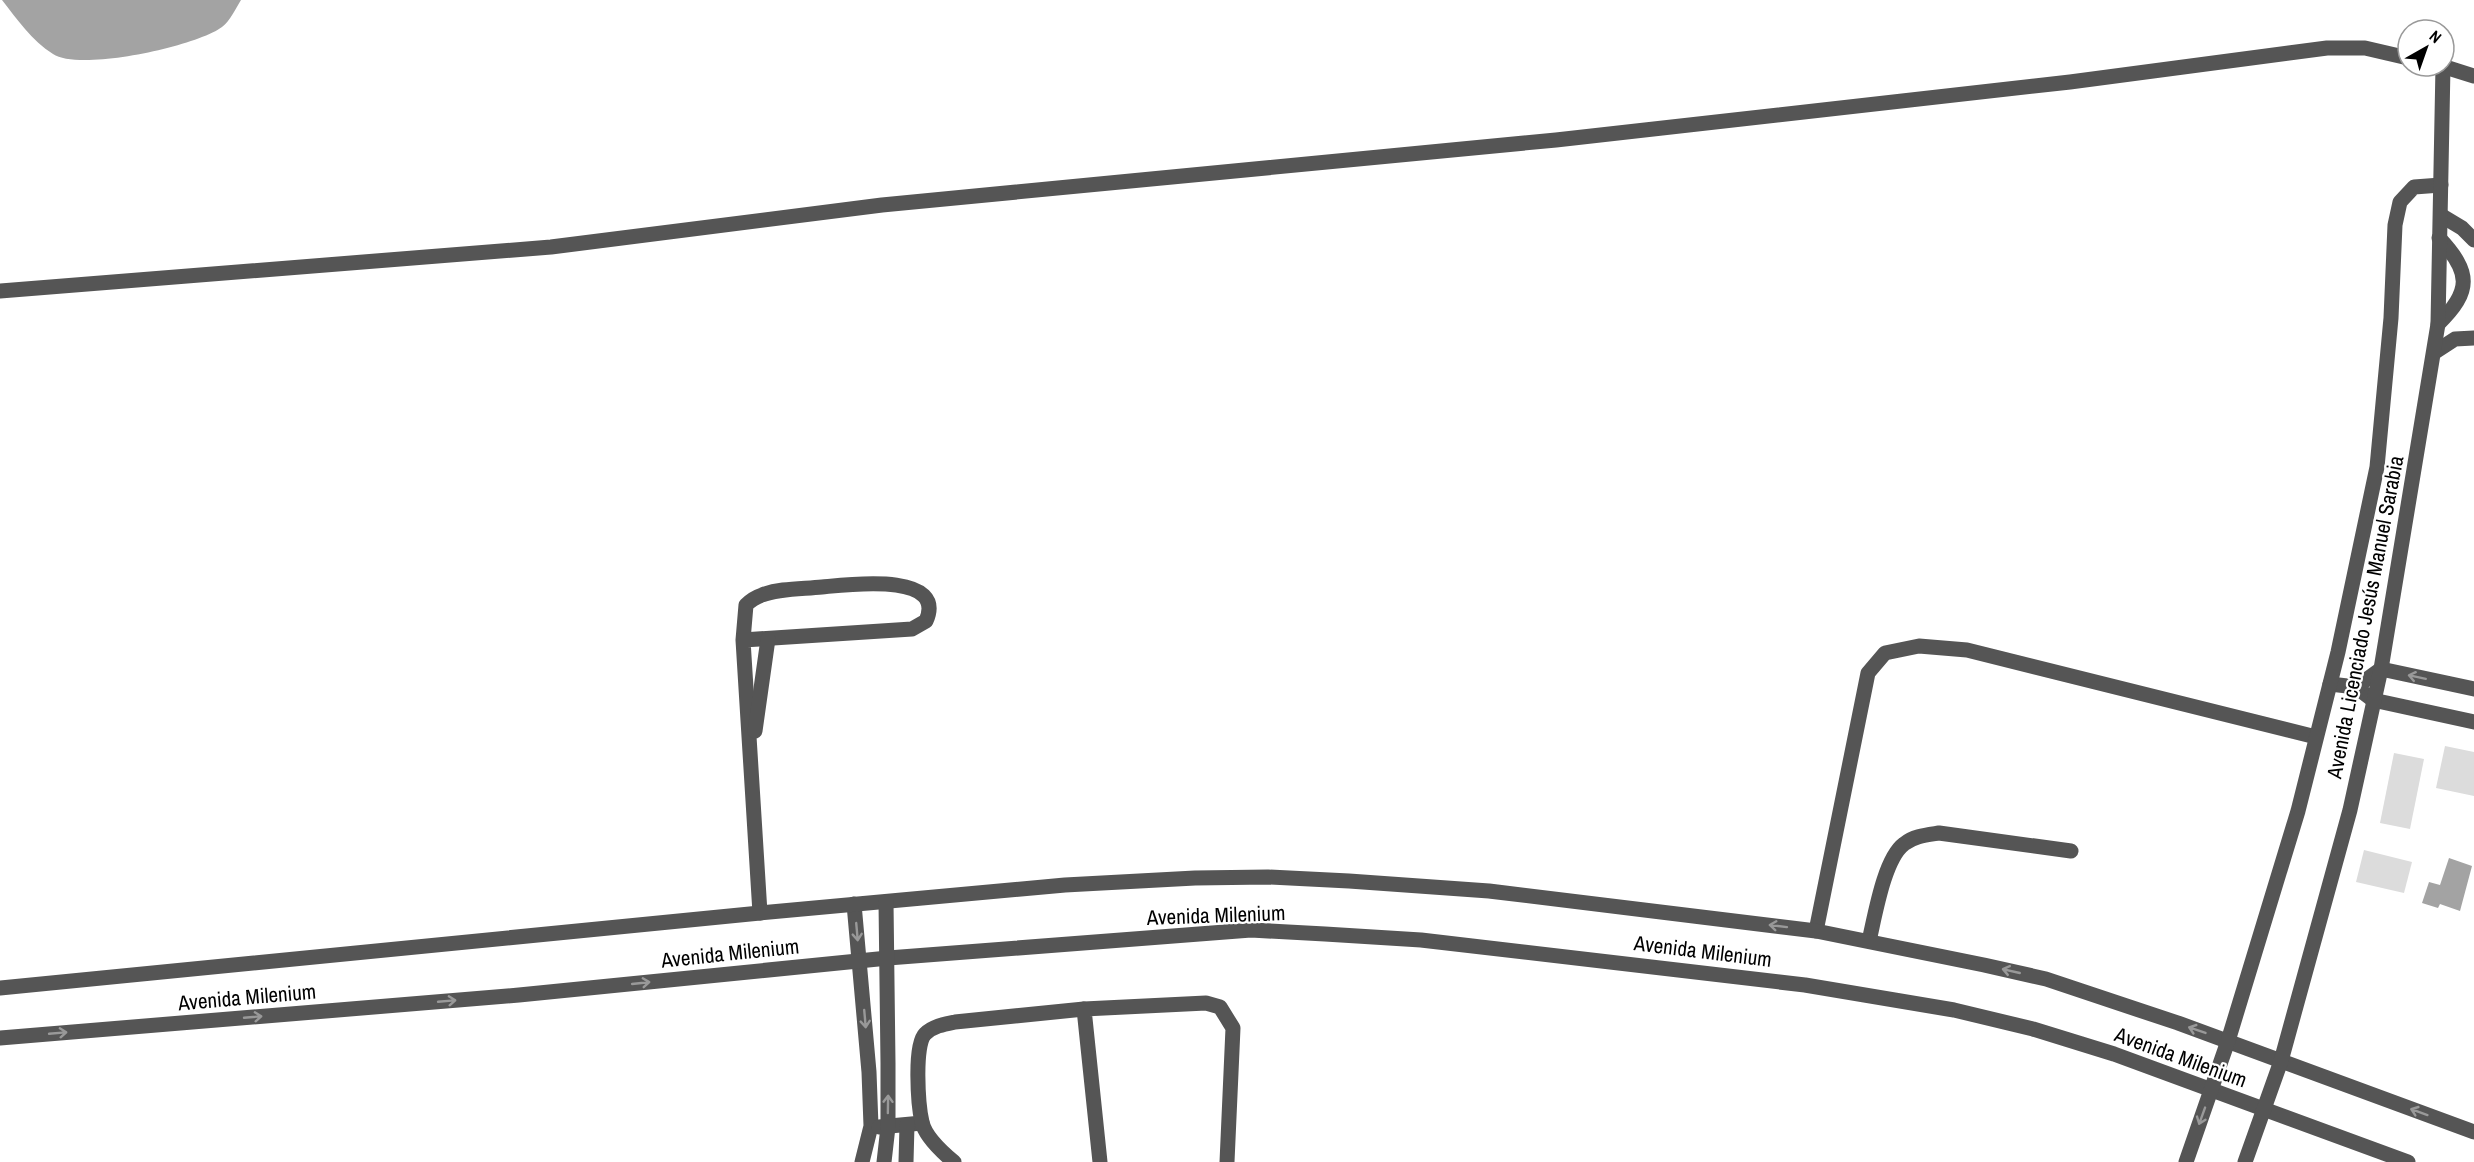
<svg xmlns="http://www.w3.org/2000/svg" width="2474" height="1162" viewBox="0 0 2474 1162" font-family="'Archivo Narrow',sans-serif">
	<rect width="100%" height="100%" fill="#fff"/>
	<g fill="#dcdcdc">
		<polygon points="2445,746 2474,752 2474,796 2436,788"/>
		<polygon points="2394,753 2424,759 2410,829 2380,823"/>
		<polygon points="2364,850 2412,862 2404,893 2356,882"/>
	</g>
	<g fill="#a3a3a3">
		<path d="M2,0H241C236,8 230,21 222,27C197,46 80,72 53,54C32,41 17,19 2,0Z"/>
		<polygon points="2449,858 2472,866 2460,911 2440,904 2438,908 2422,903 2429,882 2440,885"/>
	</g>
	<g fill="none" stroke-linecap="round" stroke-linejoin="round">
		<g stroke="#555" stroke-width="15">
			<polyline points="2442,66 2474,76"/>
			<polyline points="2442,216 2462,228 2474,240"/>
			<polyline points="0,291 551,247 882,205 1556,140 2070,82 2327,48 2365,48 2408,58"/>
			<path d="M2438,324C2472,291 2471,272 2439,238"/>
			<polyline points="2435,352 2455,339 2474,338"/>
			<path d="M743,640L912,629L926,621C948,571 845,585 822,587C803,589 780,588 762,595C756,597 751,600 746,605L743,640L760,913"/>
			<polyline points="2330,684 2356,687 2373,700 2474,722"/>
			<polyline points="2356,687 2381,669 2474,689"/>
			<polyline points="755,731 768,639"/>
			<polyline points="854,904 869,1072 871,1126 862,1162"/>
			<polyline points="1816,931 1868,673 1885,653 1919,646 1967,650 2316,737"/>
			<path d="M1869,941C1875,916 1884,859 1904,844C1914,836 1926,835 1939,833L2071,851"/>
			<polyline points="0,988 760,913 1065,885 1195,878 1268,877 1349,881 1489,891 1816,931 1984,965 2046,979 2178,1023 2474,1132"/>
			<polyline points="0,1038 519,995 888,958 1251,930 1325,934 1421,940 1805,985 1954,1010 2033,1029 2114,1054 2408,1162"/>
			<polyline points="879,1127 922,1123"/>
			<polyline points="884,1162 888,1127 888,1063 886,902"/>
			<polyline points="906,1162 907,1125"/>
			<path d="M954,1162C942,1152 925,1136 922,1122C918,1105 914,1045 925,1034C933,1026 945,1024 955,1022L1084,1009"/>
			<polyline points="1100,1162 1084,1009 1206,1003 1220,1007 1233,1028 1227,1162"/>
			<polyline points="2186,1162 2228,1041 2298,811 2338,652 2377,467 2391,318 2395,225 2400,202 2414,187 2441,185"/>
			<polyline points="2245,1162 2281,1061 2350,810 2381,669 2438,324 2443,66"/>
		</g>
	</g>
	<defs><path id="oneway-shaft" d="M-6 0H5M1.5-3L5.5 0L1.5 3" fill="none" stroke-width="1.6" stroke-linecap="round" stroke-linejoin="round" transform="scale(1.5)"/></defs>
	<g stroke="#999">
		<use href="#oneway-shaft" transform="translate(2417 677) rotate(-168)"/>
		<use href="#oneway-shaft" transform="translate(1778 926) rotate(-173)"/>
		<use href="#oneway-shaft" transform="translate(857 932) rotate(85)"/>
		<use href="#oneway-shaft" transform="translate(2011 971) rotate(-167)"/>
		<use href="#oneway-shaft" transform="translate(641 983) rotate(-6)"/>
		<use href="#oneway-shaft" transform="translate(447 1001) rotate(-5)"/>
		<use href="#oneway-shaft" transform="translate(253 1017) rotate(-5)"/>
		<use href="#oneway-shaft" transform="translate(865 1019) rotate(85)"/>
		<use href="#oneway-shaft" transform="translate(2197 1030) rotate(-161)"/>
		<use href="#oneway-shaft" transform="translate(58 1033) rotate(-5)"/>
		<use href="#oneway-shaft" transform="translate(888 1104) rotate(-89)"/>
		<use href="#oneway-shaft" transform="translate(2419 1112) rotate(-160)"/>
		<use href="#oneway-shaft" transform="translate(2202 1116) rotate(110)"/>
	</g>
	<g text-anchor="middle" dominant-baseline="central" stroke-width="4.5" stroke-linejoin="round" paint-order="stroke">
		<g font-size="21" fill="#000" stroke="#fff">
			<text transform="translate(2365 617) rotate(-79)">Avenida Licenciado Jesús Manuel Sarabia</text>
			<text transform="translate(1216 915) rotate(-2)">Avenida Milenium</text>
			<text transform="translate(1703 951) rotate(7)">Avenida Milenium</text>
			<text transform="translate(730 953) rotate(-6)">Avenida Milenium</text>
			<text transform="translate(247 997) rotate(-5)">Avenida Milenium</text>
			<text transform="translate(2181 1057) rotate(20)">Avenida Milenium</text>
		</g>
	</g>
	<g transform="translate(2426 48) rotate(40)"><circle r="28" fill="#ffffff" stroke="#999999" stroke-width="1.5"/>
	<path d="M0-4.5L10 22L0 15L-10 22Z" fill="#000000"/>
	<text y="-9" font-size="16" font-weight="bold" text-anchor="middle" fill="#000000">N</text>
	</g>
</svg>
